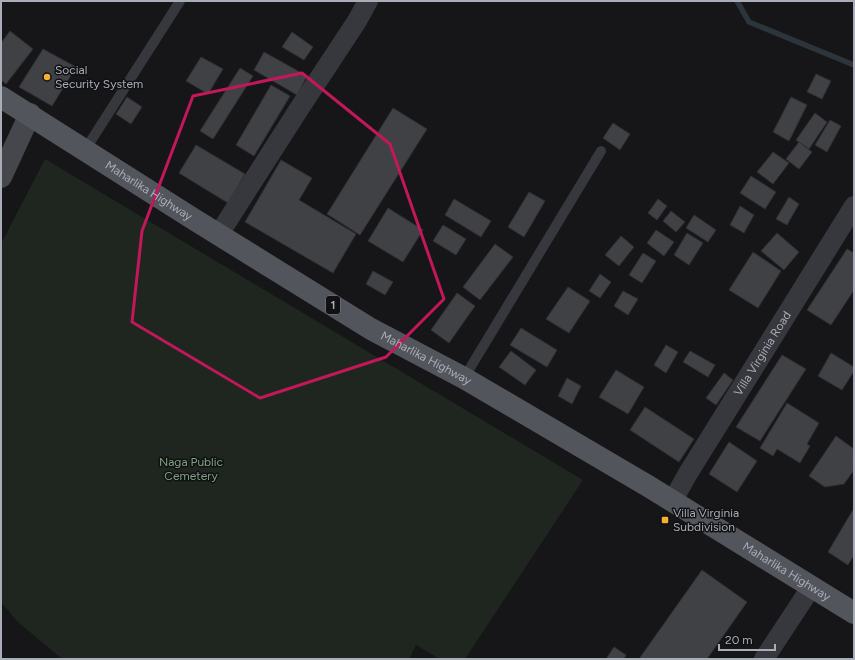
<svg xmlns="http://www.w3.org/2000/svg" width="855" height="660" viewBox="0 0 855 660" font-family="Figtree,sans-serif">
	<rect width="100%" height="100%" fill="#161618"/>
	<polygon fill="#1e261f" points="45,159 583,480 465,659 440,659 416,645 409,659 62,659 17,621 1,602 1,244"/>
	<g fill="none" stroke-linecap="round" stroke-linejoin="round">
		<polyline stroke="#2c353c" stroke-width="5.5" points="737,1 749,22 854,65"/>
	</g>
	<g fill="#404145" stroke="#303034">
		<polygon points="10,31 33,49 6,84 1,80 1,43"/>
		<polygon points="292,32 313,47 304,60 282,47"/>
		<polygon points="43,49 76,67 52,106 19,87"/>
		<polygon points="264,52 307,76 297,95 254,70"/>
		<polygon points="201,57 223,69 208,94 186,81"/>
		<polygon points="240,68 253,76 213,139 200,131"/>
		<polygon points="816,74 831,81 822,99 807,92"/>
		<polygon points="271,85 290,96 254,156 236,145"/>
		<polygon points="127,97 142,107 131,124 116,114"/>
		<polygon points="791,97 807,105 789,141 773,132"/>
		<polygon points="393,108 427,129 360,235 327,214"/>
		<polygon points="815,113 827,122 809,149 796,140"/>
		<polygon points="830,120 841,126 827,152 815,145"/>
		<polygon points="613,123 630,134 620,150 603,138"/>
		<polygon points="799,142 812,152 799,169 786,159"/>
		<polygon points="196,145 245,174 228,203 179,173"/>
		<polygon points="773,152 789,163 773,184 757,172"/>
		<polygon points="281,160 312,178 299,200 356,234 333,273 245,222"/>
		<polygon points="751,176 776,192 765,209 740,193"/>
		<polygon points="529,192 545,201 524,237 508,227"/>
		<polygon points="789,197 799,204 787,225 776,219"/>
		<polygon points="454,199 491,221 481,237 445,215"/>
		<polygon points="658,199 667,206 657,220 648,213"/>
		<polygon points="740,206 754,215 744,233 730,225"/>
		<polygon points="388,208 423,230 403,262 368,241"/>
		<polygon points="671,211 685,222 676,232 663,221"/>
		<polygon points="694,215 716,230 708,242 686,228"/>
		<polygon points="443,225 466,239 456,255 433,241"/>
		<polygon points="656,230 674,242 664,256 647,243"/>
		<polygon points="687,233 703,243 689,265 674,255"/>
		<polygon points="777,233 799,252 784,270 761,251"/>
		<polygon points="621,236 634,247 619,266 605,255"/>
		<polygon points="495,244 513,257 480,300 463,287"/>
		<polygon points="847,249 854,253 854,290 831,325 807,310"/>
		<polygon points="753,252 781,271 758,308 729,290"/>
		<polygon points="643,253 656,261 642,283 629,275"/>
		<polygon points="373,271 393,282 385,295 366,284"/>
		<polygon points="600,274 611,282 600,298 589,291"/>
		<polygon points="568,287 590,301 569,333 546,319"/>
		<polygon points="623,291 638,299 628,315 614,306"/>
		<polygon points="457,293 475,306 449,343 431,330"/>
		<polygon points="521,328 557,350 547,367 510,345"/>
		<polygon points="666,345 678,352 666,373 654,365"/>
		<polygon points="511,351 536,370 525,385 499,367"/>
		<polygon points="690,351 715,365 708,377 683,362"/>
		<polygon points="831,353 854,367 854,371 842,390 818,376"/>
		<polygon points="782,355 806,369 760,441 736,427"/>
		<polygon points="616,370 644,387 628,414 599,397"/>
		<polygon points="724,373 733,380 716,405 706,398"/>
		<polygon points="567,378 581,386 572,404 558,396"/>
		<polygon points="787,403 819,423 807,444 810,446 800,463 777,449 773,456 760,448"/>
		<polygon points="645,407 694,439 679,462 630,430"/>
		<polygon points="836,436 854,449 854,470 844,484 825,487 809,476"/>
		<polygon points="729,442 757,461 737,492 709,474"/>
		<polygon points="854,508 854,555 848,565 828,552"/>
		<polygon points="702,570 747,602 707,659 639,659"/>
		<polygon points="614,647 626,655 624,659 606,659"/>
	</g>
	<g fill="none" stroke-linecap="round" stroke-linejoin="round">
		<g stroke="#37383d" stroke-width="10">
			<polyline points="85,150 180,1"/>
			<polyline points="464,378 601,151"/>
		</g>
		<g stroke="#37383d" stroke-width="20">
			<polyline points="219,234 299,109 357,21 368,1"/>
			<path id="s1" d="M672,502L687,475L854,206"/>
			<polyline points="764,659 812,586"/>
		</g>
		<polyline stroke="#45474d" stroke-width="22" points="1,177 30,114"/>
		<path stroke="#53555c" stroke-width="22" id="s2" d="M1,97L195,220L371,329L464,378L648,486L854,613"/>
	</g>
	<path fill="none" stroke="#c2185b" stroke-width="3" stroke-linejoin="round" d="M302,73L390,144L444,299L386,357L260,398L132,322L142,231L193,96Z"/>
	<g fill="#f2b134" stroke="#111113" stroke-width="1.5">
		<circle cx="47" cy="77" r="4"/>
		<rect x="661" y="516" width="8" height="8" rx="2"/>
	</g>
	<g text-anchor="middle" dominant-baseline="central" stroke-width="3" stroke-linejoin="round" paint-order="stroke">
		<rect fill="#111113" stroke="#7b7e86" stroke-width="1" x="326" y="296" width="14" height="18" rx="3"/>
		<g font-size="11" font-weight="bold" fill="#a8adb8">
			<text x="333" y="305">1</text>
		</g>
		<g font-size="12" fill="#a8adb8" stroke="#111113" text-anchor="start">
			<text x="55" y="70">Social<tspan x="55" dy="14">Security System</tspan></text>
			<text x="673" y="513">Villa Virginia<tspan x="673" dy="14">Subdivision</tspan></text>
		</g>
		<g font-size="12" fill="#a8adb8" stroke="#111113">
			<text stroke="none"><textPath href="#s2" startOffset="175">Maharlika Highway</textPath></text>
			<text stroke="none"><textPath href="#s1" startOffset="174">Villa Virginia Road</textPath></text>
			<text stroke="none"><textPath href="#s2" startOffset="499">Maharlika Highway</textPath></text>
			<text stroke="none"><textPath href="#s2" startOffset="918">Maharlika Highway</textPath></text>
		</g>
		<g font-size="12" fill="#7fa381" stroke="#111113">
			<text x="191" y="462">Naga Public<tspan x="191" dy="14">Cemetery</tspan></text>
		</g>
	</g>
	<rect width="855" height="660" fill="none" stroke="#a8adb8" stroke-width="4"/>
	<path d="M719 644v6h56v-6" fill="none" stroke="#a8adb8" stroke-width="2"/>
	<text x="725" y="644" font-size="12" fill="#a8adb8" stroke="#111113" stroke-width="3" paint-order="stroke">20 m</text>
</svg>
